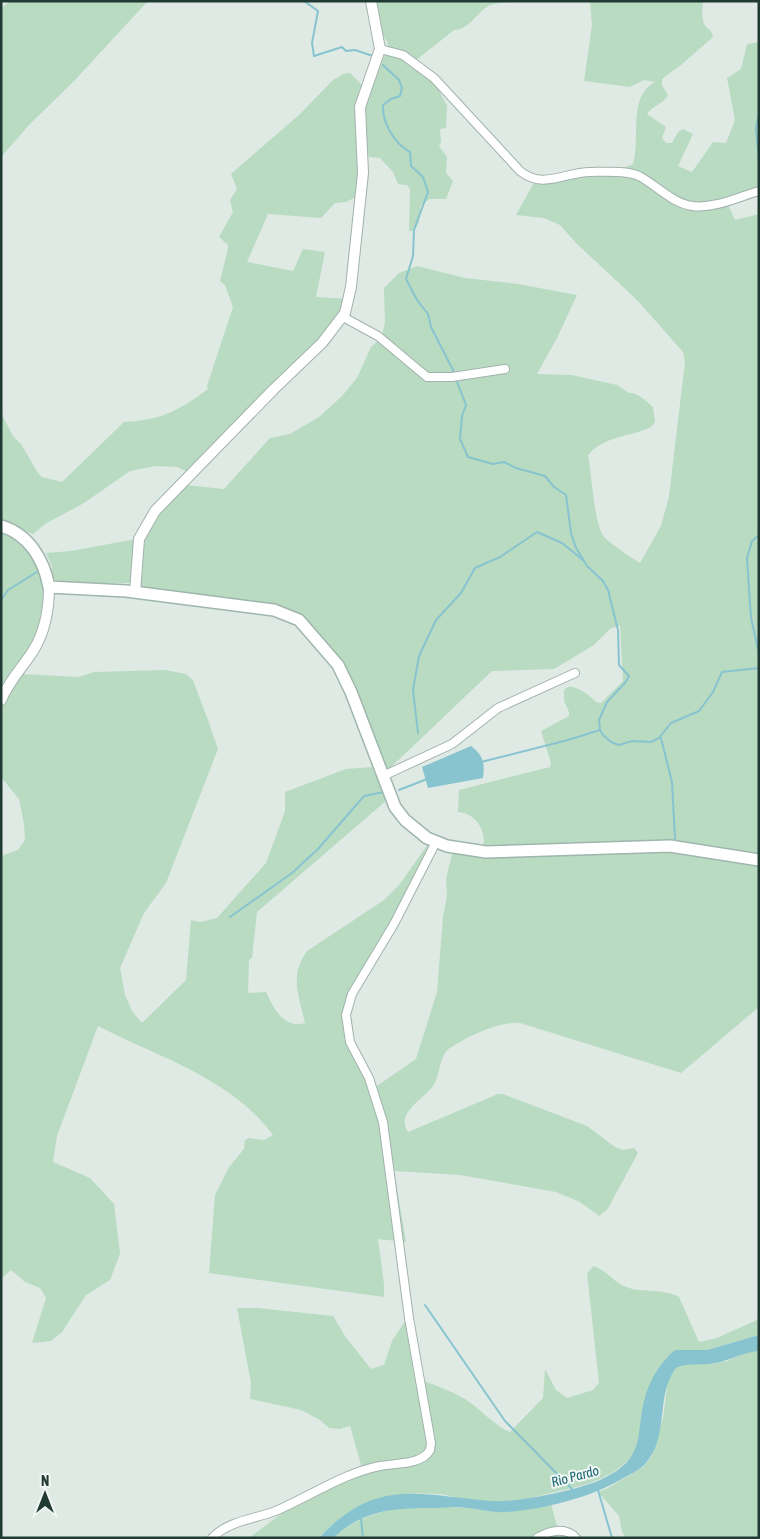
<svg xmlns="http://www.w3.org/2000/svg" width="760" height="1539" viewBox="0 0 760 1539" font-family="'Asap Condensed',sans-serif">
	<rect width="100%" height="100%" fill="#dfeae5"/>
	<g fill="#b9dbc2">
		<polygon points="10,1 148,1 74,81 29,125 1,157 1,8"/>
		<path d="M375,1H510C504,3 496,3 490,5C477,12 469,30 454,30L415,61L435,83L447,106L446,128L440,129L441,142L439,146L447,157L446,173L453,181L446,199H430L421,205L419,222L414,231H409L410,189L407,185L398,184L393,172L380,158L369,157L368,153L364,124L366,103L388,47L387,41L382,35Z"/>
		<path d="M590,1H703C702,13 700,24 711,31L713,37L681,65L662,79V85L668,95C664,104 653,105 647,114L666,127L662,138L666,143H672L678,132L683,129L693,134L678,166L692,172L713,142L726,143L735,120L727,78L741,69L747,44L759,42V190L729,201V207L735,220L759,214V1007L681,1073L520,1023C499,1021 468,1036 450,1048C438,1056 441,1075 433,1086C424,1099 395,1113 408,1132L498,1094H503L587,1126L615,1147L623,1150L634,1148L638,1153L607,1210L599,1216L580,1202L556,1192L460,1175L394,1171L406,1242L378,1239L384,1284V1297L209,1273L215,1195L229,1167L244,1149L245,1140L249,1138L264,1140L273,1135C231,1078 158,1057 98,1026L57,1136L53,1162L90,1178L114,1204L120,1254L110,1280L86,1295L62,1332L51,1341L32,1343L46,1298L40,1288L25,1282L11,1270L1,1279V856L18,850L25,840L24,824L19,799L1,777V708L21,674L79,677L94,672L165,670L186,674L193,680L209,723L218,749L166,883L144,913L120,968L125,995L132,1011L142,1023L186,980L191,920L201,922L217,918L266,863L285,811V792L346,769L372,767L387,800L257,912L252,958L249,960L248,993L266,992C274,1009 284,1029 305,1023C299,995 289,976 307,951L384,900L399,885L428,844L431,845L404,904L350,992L346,1029L374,1088L416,1059L437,992L443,917L447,896L446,879L454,846L482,849C489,833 475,812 458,812L459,790L550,767L551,763L541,731L569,716C570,709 564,705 564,698C561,674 590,695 596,702L601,703L623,681L620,626L611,628L594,645L554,669L492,671L389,769L386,768L336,664L293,617L137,588C146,576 141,560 143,546C146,522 169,502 185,485L224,489L270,438L290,434L319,417L342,396L357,378L371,347L381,338L385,323L384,288L399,273L417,266L465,278L518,284L577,295L558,336L537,374L572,375L617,385L629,393C638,392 646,401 653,407L655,422L651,427C634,436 599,437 588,456C592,474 594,528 605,538C615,547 629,556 640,563L661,526L669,496L685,362L683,352L638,301L577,244L560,225L544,218L516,215L536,179L621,169L633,164C641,137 627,97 655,82L644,80L630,87L584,81L592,25Z"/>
		<path d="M350,73L361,84L362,90V145L356,197L346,202L335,203L321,218L268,214L247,262L293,271L303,249L325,252L316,297L349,299C329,339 290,365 259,397C234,421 211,446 186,471L177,467L156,466L130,471L84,503L45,524L33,534L1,523V413L13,436L21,444L38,473L42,477L62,482L124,422C162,420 178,411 208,389L207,386L233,307L225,285L220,281L228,249V245L219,237L233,212L230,200L237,189L231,174L300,114L333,80L343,74Z"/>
		<polygon points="1,531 26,545 46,584 38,630 28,653 1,686"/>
		<polygon points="136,539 132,581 130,583 69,584 52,579 52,566 46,553 71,551"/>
		<path d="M594,1266C608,1272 613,1281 624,1286C640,1294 660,1287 679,1297L699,1342L717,1338L759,1319V1335L707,1350H675L634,1454C615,1476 591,1484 564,1490C544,1494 524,1501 504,1502C491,1502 475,1502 462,1499C454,1497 447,1495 440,1494C388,1491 355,1499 319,1538H249L301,1499L362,1468L350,1426L340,1429L329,1428L320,1420L301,1410L250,1399L251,1383L237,1308H258L333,1316L345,1336L371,1369L384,1365L392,1341L407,1318L421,1380C436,1385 451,1391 465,1399C481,1409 493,1425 510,1432L543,1398L545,1369L556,1390L567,1398L593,1390L599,1383L587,1273Z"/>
		<polygon points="759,1351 759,1538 626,1538 622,1532 619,1516 598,1492 608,1488 643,1467 652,1456 663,1418 668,1380 676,1368 687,1364 713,1364 727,1361 746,1352"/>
		<path d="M551,1503L558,1530L540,1538H333C369,1506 418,1503 464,1508C478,1509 491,1512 506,1512C521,1511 537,1507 551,1503Z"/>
	</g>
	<g fill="#88c4cf">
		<path d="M471,746C483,755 485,763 483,778L428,788L422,767Z"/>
		<path d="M759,1335V1351C743,1352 731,1360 716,1363C703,1366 688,1362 676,1368C655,1395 670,1437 645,1464C639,1471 628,1475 620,1480C592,1497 540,1510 507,1512C493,1513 480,1509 466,1508C455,1506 445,1508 435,1508C394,1508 365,1509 333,1538H319C376,1477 418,1495 491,1501C515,1503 580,1490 602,1479C649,1457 634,1433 646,1394C651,1377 662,1361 675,1350H707Z"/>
	</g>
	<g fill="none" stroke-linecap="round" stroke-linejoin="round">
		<g stroke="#88c4cf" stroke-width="2">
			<polyline points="304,1 318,11 312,43 314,56 342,47 346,51 355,50 373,56"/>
			<path d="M383,65L399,80L402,88L400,96L391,99L383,105C382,123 395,144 410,152L411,166L423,177L428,192L414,230L413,256L406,279L417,300L428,314L431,327L455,374"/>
			<polyline points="759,114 756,128 759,162"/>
			<polyline points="456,379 466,405 462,416 460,439 468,457 493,464 504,462 516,468 545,476 554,487 566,495 571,533 576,548 587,566 603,581 608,590 618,630 619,665 629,676 625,683 607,702 599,720 600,730 603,735 611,742 619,745 632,741 651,742 659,738 671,723 699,711 713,692 722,672 759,668"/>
			<polyline points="759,535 752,541 747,558 751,618 759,653"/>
			<polyline points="1,600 8,590 37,572"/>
			<polyline points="418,733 413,690 419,656 436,620 461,593 475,568 500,557 537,532 562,543 583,560"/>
			<polyline points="661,738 672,782 675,839"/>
			<polyline points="481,762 568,740 600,730"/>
			<polyline points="399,790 427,779"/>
			<polyline points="230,917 292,873 318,849 364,796 384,792"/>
			<polyline points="425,1305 505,1421 573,1490"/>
			<polyline points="598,1490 612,1538"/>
			<polyline points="361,1518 363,1538"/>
		</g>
		<defs>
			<g id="minor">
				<path d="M380,49L403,55L434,78L520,171C543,190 565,172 590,172C604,172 626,170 639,176C656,185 672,203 692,206C714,209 738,197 759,191"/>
				<polyline points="343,317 378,336 427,377 452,377 505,369"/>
				<polyline points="383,776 452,744 498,708 575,673"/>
				<path d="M212,1538C229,1520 257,1519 278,1510C312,1495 344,1473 380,1466C395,1463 422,1465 430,1450L431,1443L409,1318L383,1122L369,1078L350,1042L346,1015L352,994L394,924L436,842"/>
				<path d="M537,1538C549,1531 565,1526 576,1538"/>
			</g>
			<g id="tertiary">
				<polyline points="135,592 139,539 155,511 274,389 322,343 345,313 351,287 363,173 360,107 380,49 371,1"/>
				<path d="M1,700C9,681 22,668 33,651C45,632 49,609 49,587"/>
			</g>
			<path id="secondary" d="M1,526C29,534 44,560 49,587L126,591L274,610L299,620L338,665L351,692L395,807L405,820L427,838L447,846L486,852L670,846L759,860"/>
		</defs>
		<use href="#minor" stroke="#a2b2ac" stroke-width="10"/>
		<use href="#tertiary" stroke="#a2b2ac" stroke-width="12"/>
		<use href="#secondary" stroke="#9fb6ad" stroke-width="14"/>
		<use href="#minor" stroke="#fff" stroke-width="8"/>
		<use href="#tertiary" stroke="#fff" stroke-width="10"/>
		<use href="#secondary" stroke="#fff" stroke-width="11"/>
	</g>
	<g text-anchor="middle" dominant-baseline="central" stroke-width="4" stroke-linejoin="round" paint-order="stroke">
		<g font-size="14" font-style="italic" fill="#1d6574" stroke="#f0f7f3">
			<text transform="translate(575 1476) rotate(-15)">Rio Pardo</text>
		</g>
	</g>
	<rect width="760" height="1539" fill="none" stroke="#213a33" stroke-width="5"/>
	<g transform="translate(45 1494)" stroke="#f0f7f3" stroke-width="4" paint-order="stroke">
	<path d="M0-4L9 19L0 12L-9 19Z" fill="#213a33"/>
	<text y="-8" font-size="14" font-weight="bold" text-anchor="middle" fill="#213a33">N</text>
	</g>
</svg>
